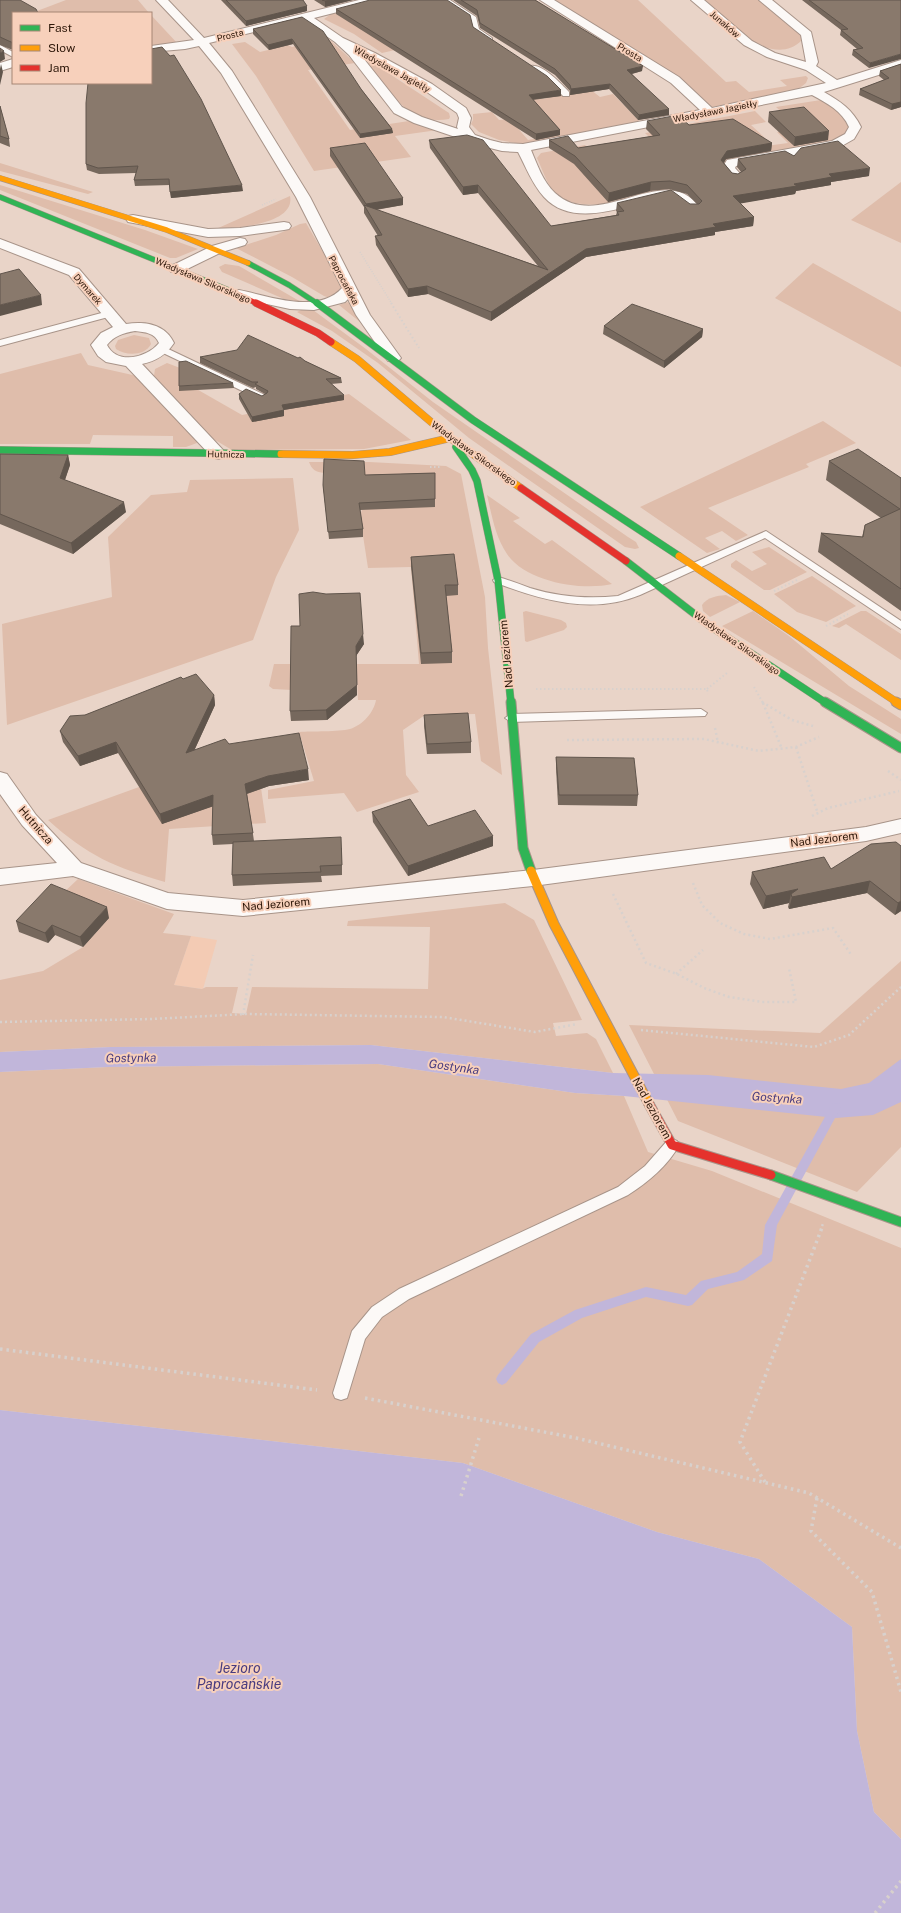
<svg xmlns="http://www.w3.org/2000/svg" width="901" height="1913" viewBox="0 0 901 1913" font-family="'Public Sans',sans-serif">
	<rect width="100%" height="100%" fill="#e9d4c8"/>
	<polygon fill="#f3cbb4" points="191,936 217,940 203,989 174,985"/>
	<g fill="#dfbdab">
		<polygon points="66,0 138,0 149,13 38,13 37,11"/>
		<polygon points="554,0 638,0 726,82 736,81 749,92 787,86 780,80 806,76 808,78 806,83 797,90 712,107 669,73"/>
		<path d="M704,0H760L801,33L802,40C771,71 727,20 704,0Z"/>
		<polygon points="380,2 542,99 591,90 600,97 613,94 641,123 521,144 499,140 479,132 471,124 473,120 473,114 492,112 499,120 510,119 528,140 559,135 421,44 382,53 354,34 324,19 331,14"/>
		<polygon points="151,15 178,44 151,46"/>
		<polygon points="320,40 331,41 355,63 308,70 350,130 409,121 438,130 395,136 411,157 314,171 256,76 232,44 245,42 260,52 288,45 292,47"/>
		<path d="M370,61L449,113L450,117L449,119C409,127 389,90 367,64Z"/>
		<path d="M821,100C835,101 844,116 851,127L847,135L827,143L732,160L725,165C688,181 589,225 555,193C548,187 541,166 537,158L541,153L585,145L594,155L661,149L645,133L668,129L712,130L683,125L755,111L766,122L751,125L765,138L759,139L766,146L788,143L777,132L791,130L786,116L776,107Z"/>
		<polygon points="0,163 93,192 88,194 0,171"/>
		<polygon points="901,182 901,243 851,220"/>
		<polygon points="0,185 145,230 198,249 176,258 170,258 0,190"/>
		<path d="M290,196C296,225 234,228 216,229Z"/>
		<polygon points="306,223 341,283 341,290 330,298 324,296 292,277 236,248 276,235 300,224"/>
		<polygon points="813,263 901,312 901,367 775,298"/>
		<polygon points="225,264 239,266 301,302 284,299 222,272 219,267"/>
		<polygon points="351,301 365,326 339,305"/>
		<polygon points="301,310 313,310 366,349 433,402 628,537 636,542 639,548 635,549 625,547 469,438 378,363 332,331 297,312"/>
		<path d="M134,335L149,338L151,344C145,356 126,356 116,349L115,346L118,340Z"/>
		<polygon points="81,353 88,365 137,376 195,437 197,443 186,447 173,447 173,436 93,435 90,444 0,444 0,374"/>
		<polygon points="167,363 188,371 193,387 242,415 349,394 411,440 364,449 232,450 210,437 154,376 155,369"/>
		<polygon points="823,421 856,443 806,464 809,467 708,508 748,535 736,541 722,531 705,538 720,549 707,553 640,507"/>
		<path d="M309,462H369L446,466L461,474L485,597L488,648L502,775L481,761L475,714L425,715L403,730L406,775L419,792L357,812L344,793L268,799V790L314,781L299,732C313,731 338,732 350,729C363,725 374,712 376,700H358L357,679L292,690L273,689L269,686L274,664H419L411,567L368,568L360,516L365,500L324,473C316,472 312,470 309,462Z"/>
		<polygon points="293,478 299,530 276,577 253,640 7,725 2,624 112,597 108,537 151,495 187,492 190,480"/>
		<path d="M487,495L520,518L513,521L545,544L552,540L612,584C582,591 526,582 507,554C495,536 492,516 487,495Z"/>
		<polygon points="769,547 807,572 770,590 764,590 731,567 731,564 736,560 752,571 767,564 752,552"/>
		<polygon points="812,576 856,606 826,622 797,612 774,594"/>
		<path d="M726,595L740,602L710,617L703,611L702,605C708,597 716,596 726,595Z"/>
		<polygon points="526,611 561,620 566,623 567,627 564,630 527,642 525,641 523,612"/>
		<polygon points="753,611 789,636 849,686 901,719 901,734 722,626"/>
		<polygon points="861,611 866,611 901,634 901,660 846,624 839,628 832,626"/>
		<path d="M255,745L266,823L169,829L165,882C114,867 88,856 48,820Z"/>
		<polygon points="78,879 174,914 163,933 191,936 174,985 202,989 206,987 238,987 232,1013 246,1014 252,987 428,989 430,927 347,926 348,921 505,903 534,920 582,1020 553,1023 556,1036 587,1033 596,1039 613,1073 371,1045 111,1047 0,1052 0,980 43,971 83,947 109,918 59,897"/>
		<polygon points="901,961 901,1147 857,1192 678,1121 629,1025 820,1033"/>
		<polygon points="378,1064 575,1093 624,1096 648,1152 712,1171 901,1248 901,1839 874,1812 857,1731 852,1627 759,1559 657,1532 463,1463 0,1410 0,1072 108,1067"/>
	</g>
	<g fill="#c1b6da">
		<polygon points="371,1045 613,1073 708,1075 841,1089 869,1083 901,1059 901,1102 873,1115 836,1118 624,1096 575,1093 378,1064 108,1067 0,1072 0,1052 111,1047"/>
		<polygon points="0,1410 463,1463 657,1532 759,1559 852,1627 857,1731 874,1812 901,1839 901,1913 0,1913"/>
	</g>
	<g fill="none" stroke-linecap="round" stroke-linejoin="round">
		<polygon fill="#c1b6da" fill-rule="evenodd" points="836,1103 840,1104 841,1107 777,1225 772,1261 744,1280 708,1289 692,1305 688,1306 646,1297 582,1318 539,1342 506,1383 502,1385 498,1383 496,1379 498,1375 531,1334 575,1310 646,1287 686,1295 701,1281 737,1272 762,1254 765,1225 832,1104"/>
		<defs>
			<g id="lane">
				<polygon points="442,0 450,0 476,17 479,29 492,38 492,40 488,40 474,31 471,19"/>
				<polygon points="0,45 13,52 13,57 0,50"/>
				<path d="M531,66C543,64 561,84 569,92V96H563L548,80L531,68Z"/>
				<polygon points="109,311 112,312 112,316 0,346 0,340"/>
				<polygon points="164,347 265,395 267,397 262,400 259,399 161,352 160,350"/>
				<path d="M766,531L901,621V629L765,538L640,595C592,615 540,600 494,582L493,580L498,577C509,580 519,584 530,588C559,597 588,599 618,596Z"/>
				<polygon points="701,709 707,713 705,716 511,722 505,718 511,714"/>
				<path d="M672,1139L677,1141L679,1145C668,1166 648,1182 628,1195L409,1299L382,1317L365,1339L347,1398L341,1400L335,1398L333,1393L352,1331L372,1307L399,1289L618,1187L645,1166L667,1141Z"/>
			</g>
			<g id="street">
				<path d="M156,0H168L204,38L359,0H379L377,2L314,18L343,38L375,53L432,84L466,108L471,118L469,127L475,135L490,140L502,143L523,144L700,110L671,83L540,0H554L679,77L712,108L826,83L806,70L767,57L744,45L691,0H704L752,41L775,53L806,62L801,35L759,0H772L811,32L818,62L816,66L837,80L901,60V68L824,92C840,101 853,110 861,127L854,139L840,147L736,166L735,168L743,177L736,181L731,180L722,168L727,160L832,141L845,134L849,127C842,111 827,103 812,95L531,150C537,164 543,182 555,193C600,234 665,158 700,208L698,211C685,214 681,200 670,197C633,201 576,232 544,197C532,184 526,167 518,152L502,151L482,146L414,123L394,113L349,55L335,42L303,20L209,43L232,71L310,197L370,315L401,358L398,361H388L356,315L348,299L345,302L314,310L290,309L234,297L232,294L234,291L239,290C269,296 318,315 342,288L296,197L221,73L199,46L185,49L151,52V46L194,40ZM360,54L424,90L457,113L459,118L457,127L458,129L422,117L402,107Z"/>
				<polygon points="13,59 13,67 0,71 0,63"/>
				<polygon points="133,215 208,229 240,228 284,222 289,223 291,226 289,229 284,230 240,236 208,237 128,222 126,219 128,216"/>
				<polygon points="240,238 245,239 247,242 245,245 222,252 181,272 171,272 169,269 171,266 212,246"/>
				<path d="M0,239L79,269L126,324C145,321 165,324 174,343C166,355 156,361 142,364L224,451L226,454L224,457L218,459L212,457L126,366L106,362L98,356L91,345L101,333L113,327L69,275L0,248ZM135,331C145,332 155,333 159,343C147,358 117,365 107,345C114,336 123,333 135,331Z"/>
				<polygon points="0,772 7,774 36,815 81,863 168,893 243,900 533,870 866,827 901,819 901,833 866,841 533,886 243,916 167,909 73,876 0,885 0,869 57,863 22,825 0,794"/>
			</g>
			<g id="fast-far2">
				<polyline points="0,197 231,291"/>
				<polyline points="248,263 289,285 318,304"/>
			</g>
			<g id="fast-far1">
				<polyline points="317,303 473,420 679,556"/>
				<polyline points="456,447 472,470 477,481 498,580 511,703"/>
				<polyline points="0,450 281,454"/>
				<polyline points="626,561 710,626 826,703"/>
			</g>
			<g id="fast">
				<polyline points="511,702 523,848 531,871"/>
				<polyline points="825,702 901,748"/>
				<polyline points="771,1175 901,1222"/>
			</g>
			<polyline id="slow-far2" points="0,178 167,230 248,263"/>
			<g id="slow-far1">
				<polyline points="331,342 357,359 450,438 521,488"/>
				<polyline points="281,454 353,455 390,452 450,438"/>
				<polyline points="679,556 898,703"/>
			</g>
			<g id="slow">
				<polyline points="896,702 901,705"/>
				<polyline points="531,871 554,924 649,1104"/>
			</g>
			<polyline id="jam-far2" points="231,291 258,304"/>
			<g id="jam-far1">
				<polyline points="256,303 318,333 331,342"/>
				<polyline points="521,488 626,561"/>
			</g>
			<polyline id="jam" points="649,1104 672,1145 771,1175"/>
		</defs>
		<use href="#lane" stroke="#a89489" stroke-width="2"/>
		<use href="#street" stroke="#a89489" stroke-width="2"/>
		<use href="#fast-far2" stroke="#a89489" stroke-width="6"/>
		<use href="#fast-far1" stroke="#a89489" stroke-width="8"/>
		<use href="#fast" stroke="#a89489" stroke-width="11"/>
		<use href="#slow-far2" stroke="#a89489" stroke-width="6"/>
		<use href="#slow-far1" stroke="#a89489" stroke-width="8"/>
		<use href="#slow" stroke="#a89489" stroke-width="11"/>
		<use href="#jam-far2" stroke="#a89489" stroke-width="6"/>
		<use href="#jam-far1" stroke="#a89489" stroke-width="8"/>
		<use href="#jam" stroke="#a89489" stroke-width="11"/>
		<g stroke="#d8d1cd" stroke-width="1.5" stroke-dasharray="1 1.5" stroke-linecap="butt">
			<polyline points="262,205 276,199"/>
			<polyline points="360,252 392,304"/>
		</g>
		<g stroke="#d8d1cd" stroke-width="2" stroke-dasharray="1.5 2.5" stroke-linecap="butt">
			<polyline points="391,303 419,348"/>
			<polyline points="430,467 441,467"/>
			<polyline points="774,591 797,580"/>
			<polyline points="826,626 848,614"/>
			<polyline points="754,687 763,703"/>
			<polyline points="536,689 707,689 708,694"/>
			<polyline points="707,689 727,673"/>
		</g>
		<g stroke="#d8d1cd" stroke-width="2.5" stroke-dasharray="2 3" stroke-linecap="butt">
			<polyline points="762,702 792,720 813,726"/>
			<polyline points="763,703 782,749"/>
			<polyline points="715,728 718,743"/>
			<polyline points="567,740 704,739 759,751 796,747 819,737"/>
			<polyline points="796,747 817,811"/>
			<polyline points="888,771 901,780"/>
			<polyline points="812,816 828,808 899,791"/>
			<polyline points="693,883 702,905 720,923 744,934 770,939 833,928 852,956"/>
			<polyline points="613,894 646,963 677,974 704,988 729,997 762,1002 796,1002 789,968"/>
			<polyline points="676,974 703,950"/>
			<polyline points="243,1015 253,955"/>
			<polyline points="0,1022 152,1019 246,1014 443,1017 535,1032 577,1024"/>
			<polyline points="641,1030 814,1047 849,1035 901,987"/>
			<polyline points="822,1226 823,1224"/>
		</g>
		<g stroke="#d8d1cd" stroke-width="3.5" stroke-dasharray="2.5 4" stroke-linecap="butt">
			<polyline points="0,1349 317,1390"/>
			<polyline points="365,1398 576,1438 809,1493 901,1548"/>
			<polyline points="765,1482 740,1442 823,1225"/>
			<polyline points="461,1496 479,1438"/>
			<polyline points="817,1498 811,1531 872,1592 901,1692"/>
			<polyline points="875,1913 901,1881"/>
		</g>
		<use href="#lane" fill="#fcf9f7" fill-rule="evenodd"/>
		<use href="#street" fill="#fcf9f7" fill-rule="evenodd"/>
		<use href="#fast-far2" stroke="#30b455" stroke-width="5"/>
		<use href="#fast-far1" stroke="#30b455" stroke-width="7"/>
		<use href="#fast" stroke="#30b455" stroke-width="9"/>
		<use href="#slow-far2" stroke="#ff9f0a" stroke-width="5"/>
		<use href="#slow-far1" stroke="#ff9f0a" stroke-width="7"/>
		<use href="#slow" stroke="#ff9f0a" stroke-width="9"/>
		<use href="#jam-far2" stroke="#e5322d" stroke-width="5"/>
		<use href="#jam-far1" stroke="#e5322d" stroke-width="7"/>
		<use href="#jam" stroke="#e5322d" stroke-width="9"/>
	</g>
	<g fill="#76685d">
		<polygon points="0,0 20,0 13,50 0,45"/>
		<polygon points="221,0 303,0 307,11 246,26"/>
		<polygon points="314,0 353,0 325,7"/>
		<polygon points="453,0 535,0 642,71 632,74 669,115 638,120 609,89 570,95 570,91 555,75 480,28 477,16"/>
		<polygon points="802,0 901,0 869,68 852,55 853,50 857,49 840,35 841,30"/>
		<polygon points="336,9 473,27 561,96 533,100 560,130 560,135 536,140 336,14"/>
		<polygon points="302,17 361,89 392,129 393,133 360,138 293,44 269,50 253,34 253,29"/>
		<polygon points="901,64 901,107 891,110 859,95 860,89 884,80 879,76 880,71"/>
		<polygon points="86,103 243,191 171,198 170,185 135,186 134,180 136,173 99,174 87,170 86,164"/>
		<polygon points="0,106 9,139 10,147 0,143"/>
		<polygon points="769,112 828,140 794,146 768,122"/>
		<polygon points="647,121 689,125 772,143 771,151 726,159 724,163 732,173 738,174 741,172 737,167 738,159 794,156 869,176 831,182 831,185 796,191 795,194 740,203 754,217 753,226 715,232 715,235 586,257 491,321 428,294 408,297 376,245 375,236 378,236 364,213 364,207 330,156 330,148 403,205 376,210 538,266 478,193 463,195 430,148 429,140 551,226 616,215 617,212 616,211 617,203 697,204 687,194 669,189 650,191 608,202 574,164 549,148 549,140 578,148 653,136 646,129"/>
		<polygon points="604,326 703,329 702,337 664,368 603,334"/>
		<polygon points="200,357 305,361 341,378 342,383 331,384 344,400 284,410 284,416 252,422 239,399 239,394 262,396 265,394 256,389 256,387 253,388 200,363"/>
		<polygon points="233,383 234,388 179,391 179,386"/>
		<polygon points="0,454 68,455 70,465 65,480 126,512 73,554 0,524"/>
		<polygon points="829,461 901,478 901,611 818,552 821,533 862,537 865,525 881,518 826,480"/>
		<polygon points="435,473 435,507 360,510 363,529 363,537 329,539 323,485 365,475"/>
		<polygon points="411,557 458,585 458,595 446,596 452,652 452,663 421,664 411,567"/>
		<polygon points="300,626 364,644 356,656 357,695 327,720 291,721 290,711"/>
		<polygon points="183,679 214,695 215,705 194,751 229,744 309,780 269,786 247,794 254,841 342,848 342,875 321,876 322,882 233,886 232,875 233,844 213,845 212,835 213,806 162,824 118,753 80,766 63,742 60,731 85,715"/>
		<polygon points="424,715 471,742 471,753 427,754 424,726"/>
		<polygon points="556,757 638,795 637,806 558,805 556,768"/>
		<polygon points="372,812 428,826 493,846 408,876 373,822"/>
		<polygon points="896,842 901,911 895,915 867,893 789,909 788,907 789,903 763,909 750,884 752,872 831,869"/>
		<polygon points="109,918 83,947 55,935 48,943 19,932 16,921"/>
	</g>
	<g fill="#60554c">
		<polygon points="331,0 353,0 325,7 325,1"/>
		<polygon points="307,6 307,11 246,26 246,21"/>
		<polygon points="292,39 293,44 269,50 268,45"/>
		<polygon points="11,42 13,42 13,50"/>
		<polygon points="4,51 5,59 0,62 0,53"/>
		<polygon points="901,54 901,59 869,68 870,63"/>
		<polygon points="1,64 3,72 0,85 0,69"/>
		<polygon points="643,66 642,71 627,75 627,70"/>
		<polygon points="610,84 609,89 570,95 571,89"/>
		<polygon points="561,90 561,96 528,100 529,95"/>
		<polygon points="901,102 901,107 891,110 892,104"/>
		<polygon points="669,109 669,115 638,120 639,115"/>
		<polygon points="392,129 393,133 360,138 360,134"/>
		<polygon points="560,130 560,135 536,140 536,134"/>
		<polygon points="829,131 828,140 794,146 795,137"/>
		<polygon points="772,143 771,151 726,159 720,168 721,160 727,151"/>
		<polygon points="870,168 869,176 831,182 831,185 796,191 795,194 732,205 733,196 794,184 829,174"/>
		<polygon points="651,182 650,191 608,202 609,193"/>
		<polygon points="242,185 243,191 171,198 170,192"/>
		<polygon points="478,185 478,193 463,195 463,187"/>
		<polygon points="403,198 403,205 367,211 367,210 366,204"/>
		<polygon points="754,217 753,226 715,232 715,235 586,257 491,321 491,312 586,249 713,224"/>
		<polygon points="427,286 428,294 408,297 408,289"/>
		<polygon points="41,295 42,305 0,316 0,305"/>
		<polygon points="703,329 702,337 664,368 664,361"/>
		<polygon points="344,395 344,400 283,410 282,405"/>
		<polygon points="284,410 284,416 252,422 252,417"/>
		<polygon points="68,455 70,465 62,488 60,478"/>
		<polygon points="124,502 126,512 73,554 71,543"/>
		<polygon points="363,634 364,644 356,656 357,695 327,720 326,710 356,646"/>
		<polygon points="214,695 215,705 188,764 186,753"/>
		<polygon points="116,742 118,753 80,766 78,756"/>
		<polygon points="308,769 309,780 269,786 246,794 245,784 268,776"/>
		<polygon points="213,795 214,806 162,824 160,814"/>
		<polygon points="493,836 493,846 408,876 408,866"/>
		<polygon points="870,881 867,893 789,909 792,897 791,894 789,903 763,909 766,896 798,889"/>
		<polygon points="901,901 901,911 895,915 898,903"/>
		<polygon points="107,907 109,918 83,947 80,937"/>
		<polygon points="52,925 55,935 48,943 45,933"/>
	</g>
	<g fill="#89796c" stroke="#60554c">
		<polygon points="0,0 20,0 36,9 38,13 13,13 13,42 11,42 0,37"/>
		<polygon points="226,0 303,0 307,6 246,21"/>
		<polygon points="322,0 331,0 325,1"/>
		<polygon points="370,0 447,0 470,15 473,27 547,76 561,90 529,95 560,130 536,134 336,9"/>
		<polygon points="461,0 535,0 643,66 627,70 669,109 639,115 610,84 571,89 570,85 555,69 480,23 477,10"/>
		<polygon points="809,0 901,0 901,54 870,63 853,50 863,48 841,30 848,29"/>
		<polygon points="302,17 323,31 361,89 392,129 360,134 292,39 268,45 253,29"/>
		<polygon points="162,47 170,56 174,55 201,99 242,185 170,192 169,179 134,180 138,166 98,168 86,164 86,103 88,83 151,83 151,49"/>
		<polygon points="0,48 4,51 0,53"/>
		<polygon points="901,64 901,102 892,104 860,89 889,78 880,71"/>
		<polygon points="0,106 9,139 0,136"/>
		<polygon points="804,107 829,131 795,137 769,112"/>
		<polygon points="678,115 689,125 733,119 772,143 727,151 721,160 732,173 738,174 746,169 738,159 785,151 794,156 801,148 838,141 870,168 829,174 832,177 794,184 797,186 733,196 754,217 713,224 716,227 586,249 491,312 427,286 408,289 375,236 382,235 364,205 548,270 478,185 463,187 429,140 467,135 483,140 551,226 619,215 617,212 624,211 617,203 671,190 690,204 699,204 702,201 687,185 670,181 651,182 609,193 575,156 549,140 568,136 578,148 660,135 647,121"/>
		<polygon points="365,143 403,198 366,204 330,148"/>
		<polygon points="19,269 41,295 0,305 0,274"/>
		<polygon points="632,304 703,329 664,361 604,326"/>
		<polygon points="248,335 298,358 300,357 305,361 341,378 326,379 344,395 282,405 284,410 252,417 239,394 246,389 262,396 267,393 268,391 255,384 258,382 252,382 200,357 237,350"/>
		<polygon points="186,361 233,383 179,386 179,362"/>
		<polygon points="858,449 901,478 901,589 821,533 863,537 865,525 900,509 829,461"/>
		<polygon points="0,454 68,455 60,478 124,502 71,543 0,514"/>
		<polygon points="324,459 364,461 365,475 435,473 435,499 359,503 363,529 328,532 323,485"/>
		<polygon points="454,554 458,585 445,585 452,652 421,653 411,557"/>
		<polygon points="313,592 326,594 360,593 363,634 356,646 357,685 326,710 290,711 291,626 300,626 299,594"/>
		<polygon points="196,674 214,695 186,753 225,739 229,744 299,733 308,769 268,776 245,784 253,833 212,835 213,795 160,814 116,742 78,756 60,731 70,716 85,715 181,677 183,679"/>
		<polygon points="468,713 471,742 427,744 424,715"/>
		<polygon points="556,757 634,758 638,795 559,795"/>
		<polygon points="410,799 428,826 475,810 493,836 408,866 372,812"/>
		<polygon points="341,837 342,865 320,866 321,872 232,875 233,842"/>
		<polygon points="896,842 901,846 901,901 898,903 870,881 792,897 791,894 798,889 766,896 752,872 824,857 831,869 871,844"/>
		<polygon points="51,884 107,907 80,937 52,925 45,933 16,921"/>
	</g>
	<g text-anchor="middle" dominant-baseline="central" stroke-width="4" stroke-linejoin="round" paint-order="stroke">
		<g font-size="9" fill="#2d1709" stroke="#f7d0bb">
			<text transform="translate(725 24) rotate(41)">Junaków</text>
			<text transform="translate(230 35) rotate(-14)">Prosta</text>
			<text transform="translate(630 52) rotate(31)">Prosta</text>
			<text transform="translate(392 69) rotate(29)">Władysława Jagiełły</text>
			<text transform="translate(715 111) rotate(-11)">Władysława Jagiełły</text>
			<text transform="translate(203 280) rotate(23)">Władysława Sikorskiego</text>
			<text transform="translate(344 280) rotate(62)">Paprocańska</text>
			<text transform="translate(88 289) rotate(49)">Dymarek</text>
			<text transform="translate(474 453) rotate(36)">Władysława Sikorskiego</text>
			<text transform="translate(226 454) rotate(1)">Hutnicza</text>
			<text transform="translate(737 643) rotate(35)">Władysława Sikorskiego</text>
		</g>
		<g font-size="11" fill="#2d1709" stroke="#f7d0bb">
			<text transform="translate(506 654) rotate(-95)">Nad Jeziorem</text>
			<text transform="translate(36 825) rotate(49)">Hutnicza</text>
			<text transform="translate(824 839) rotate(-7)">Nad Jeziorem</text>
			<text transform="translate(276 904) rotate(-5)">Nad Jeziorem</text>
			<text transform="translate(652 1108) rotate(61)">Nad Jeziorem</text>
		</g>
		<g font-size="12" font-style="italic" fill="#483b7f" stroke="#f7d0bb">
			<text transform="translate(131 1058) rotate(-1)">Gostynka</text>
			<text transform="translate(454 1067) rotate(8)">Gostynka</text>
			<text transform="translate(777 1098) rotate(4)">Gostynka</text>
		</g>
		<g font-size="14" font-style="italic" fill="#483b7f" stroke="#f7d0bb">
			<text x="239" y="1668">Jezioro<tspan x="239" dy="16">Paprocańskie</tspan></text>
		</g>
	</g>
	<rect x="12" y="12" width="140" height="72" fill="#f7d0bb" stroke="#a68674"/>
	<rect x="20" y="25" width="20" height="6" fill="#30b455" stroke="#a68674"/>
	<text x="48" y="32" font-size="12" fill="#2d1709">Fast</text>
	<rect x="20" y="45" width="20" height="6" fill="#ff9f0a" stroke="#a68674"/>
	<text x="48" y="52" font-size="12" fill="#2d1709">Slow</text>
	<rect x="20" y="65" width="20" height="6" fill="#e5322d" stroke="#a68674"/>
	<text x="48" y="72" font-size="12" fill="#2d1709">Jam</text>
</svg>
